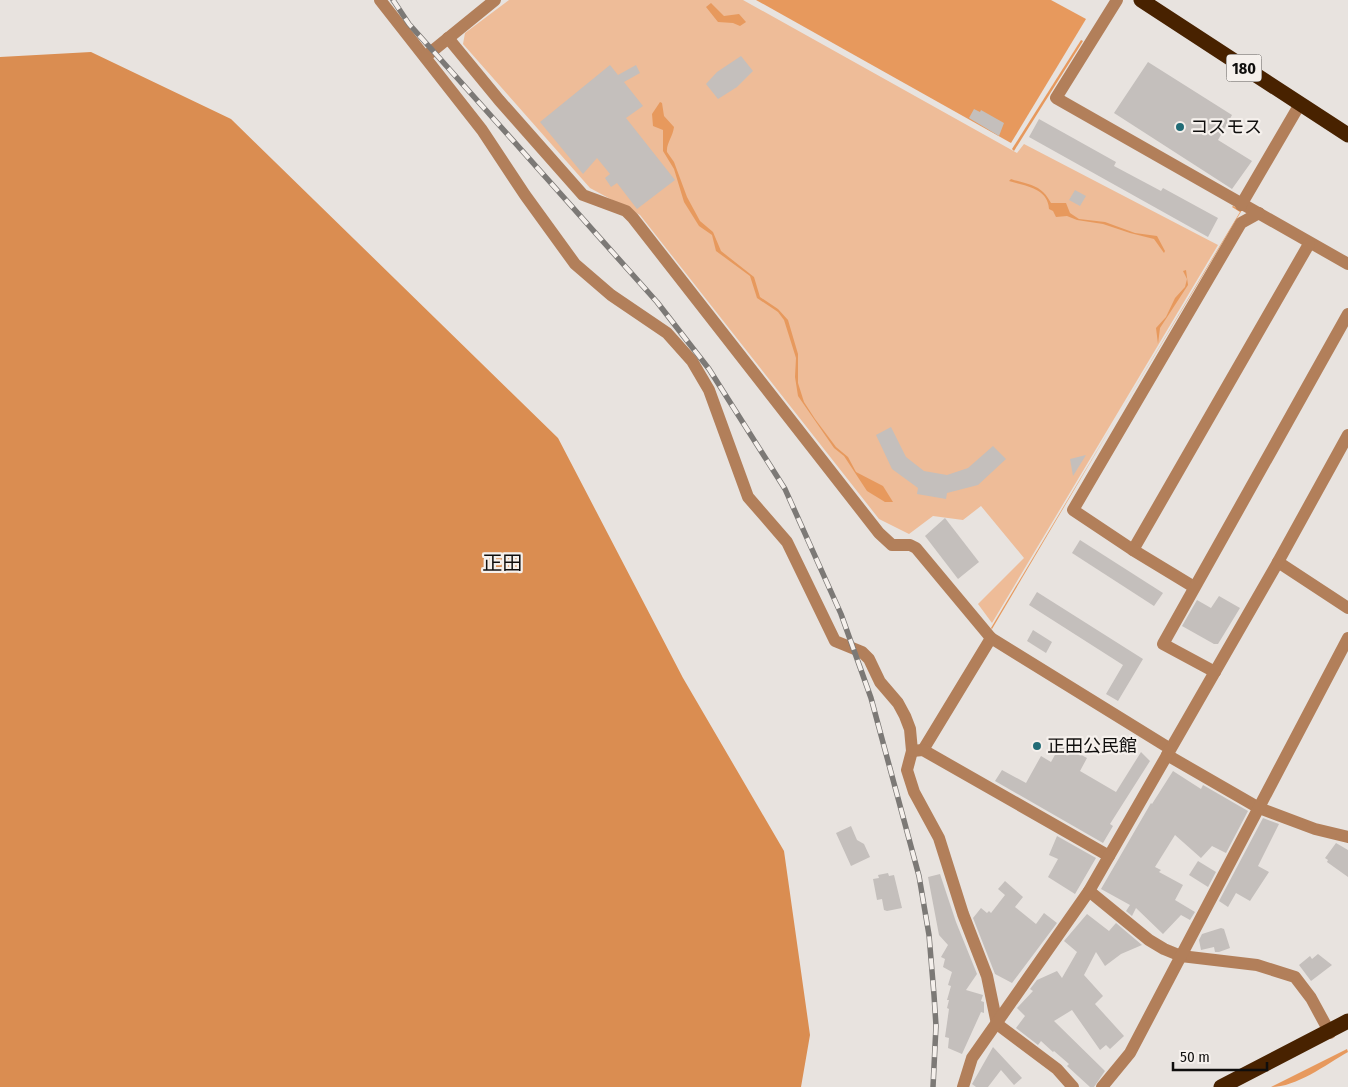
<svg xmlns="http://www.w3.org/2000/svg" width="1348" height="1087" viewBox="0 0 1348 1087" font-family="'Fira Sans Condensed','Noto Sans JP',sans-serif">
	<rect width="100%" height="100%" fill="#e8e3df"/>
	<polygon fill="#eebc98" points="509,0 743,0 1017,153 1024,144 1218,245 992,623 978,604 1024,558 981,506 963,520 933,516 909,534 879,519 640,215 590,188 463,44 465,33"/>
	<polygon fill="#da8d51" points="91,52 231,119 558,438 683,678 784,851 810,1035 801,1087 0,1087 0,57"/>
	<g fill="#e7995d">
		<polygon points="756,0 1051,0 1086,19 1011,143"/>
		<polygon points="711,3 724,16 739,14 746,22 740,26 733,23 718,22 706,7"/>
		<polygon points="1081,40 1083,41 1014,151 1012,149"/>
		<path d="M660,102L662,103L664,116L674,127C673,136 666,144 667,152L674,162L687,197L700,221L713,232L721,251L754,277L760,297L778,309L788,320L798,354V383L804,402L815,419L836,447L848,457L856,472L883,486L893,502H885L867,491L844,456L834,448L798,396L795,377L796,358L784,320L778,312L757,298L750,276L716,251L712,235L699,226L684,202L674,169L663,151V130L653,126L652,114Z"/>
		<path d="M1011,179C1029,185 1041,184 1051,203H1066L1070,213L1079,219L1105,222L1135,233L1157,236L1165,251L1164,253L1154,239L1130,233L1103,224L1077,220L1067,216L1056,217L1053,211L1049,209C1048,188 1026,186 1009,181Z"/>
		<polygon points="1233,206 1242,210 1121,411 1240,212 1232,207"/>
		<polygon points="1186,270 1188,285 1160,328 1158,344 1156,328 1166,317 1175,298 1185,287 1187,279 1183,271"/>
		<polygon points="1113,424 992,629 991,628"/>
		<path d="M1347,1049L1348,1052C1325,1065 1297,1087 1271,1087Z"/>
	</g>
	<g fill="#c4bfbc">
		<polygon points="741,56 753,71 737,87 718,99 706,84 717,72"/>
		<polygon points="1148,62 1232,115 1218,140 1252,161 1232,189 1114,113"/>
		<polygon points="610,65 618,75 636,65 640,73 624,82 643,106 626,118 675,180 637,209 617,183 611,187 605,178 610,174 597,158 583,174 540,122"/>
		<polygon points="974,109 980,112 981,110 1004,123 999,136 969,118"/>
		<polygon points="1039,119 1116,162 1114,166 1161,191 1163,188 1218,218 1208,237 1029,137"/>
		<polygon points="1075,190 1086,196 1080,206 1069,200"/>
		<polygon points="891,427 906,457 924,471 947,475 968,468 993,446 1006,459 978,485 947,493 946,499 917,494 918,488 892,469 876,435"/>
		<polygon points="1086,455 1073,476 1070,459"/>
		<polygon points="945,518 979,562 958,579 925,536"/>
		<polygon points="1080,540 1163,593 1154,606 1072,553"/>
		<polygon points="1037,592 1143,659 1118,701 1106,694 1123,665 1029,605"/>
		<polygon points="1219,596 1240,608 1218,644 1214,644 1182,626 1197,600 1211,608"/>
		<polygon points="1033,630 1052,642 1046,653 1027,641"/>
		<polygon points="1061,744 1087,758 1080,771 1116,792 1141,752 1150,761 1110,824 1113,826 1103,843 995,781 1002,770 1026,783 1041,756 1051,762"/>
		<polygon points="1173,771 1201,789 1203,785 1248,811 1226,853 1212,846 1201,858 1175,835 1155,867 1161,870 1159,872 1183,885 1175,900 1195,912 1190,920 1181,915 1163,934 1136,908 1132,916 1126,911 1130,905 1101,889 1151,803 1152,804"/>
		<polygon points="1263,818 1279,824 1258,866 1269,872 1250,901 1236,893 1228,907 1219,901"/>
		<polygon points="851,826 857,840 864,844 870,857 851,866 836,833"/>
		<polygon points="1057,836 1096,858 1075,894 1048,877 1058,859 1049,855"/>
		<polygon points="1336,843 1348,850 1348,877 1327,862 1328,860 1325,858"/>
		<polygon points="1198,861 1216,872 1208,887 1189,875"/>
		<polygon points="888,873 889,876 894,875 902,908 887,911 884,910 882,899 877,900 873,879 879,878 878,875"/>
		<polygon points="940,874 956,922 977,974 966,990 983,995 981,1001 984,1002 984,1013 981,1012 962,1054 948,1048 949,1038 945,1037 949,1009 947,1008 949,1000 947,1000 951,986 948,985 952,972 943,967 945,959 941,957 948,945 939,935 928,877"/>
		<polygon points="1005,881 1023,897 1015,907 1036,924 1044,913 1057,923 1012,983 995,974 973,918 981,908 987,913 989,911 991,913 1005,895 998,889"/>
		<polygon points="1087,914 1109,931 1116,923 1142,945 1121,954 1105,966 1096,952 1084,975 1103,996 1095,1004 1124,1036 1110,1049 1106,1045 1100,1050 1072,1010 1054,1021 1105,1071 1094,1087 1090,1087 1067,1066 1069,1064 1054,1051 1053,1052 1041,1041 1038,1045 1016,1028 1025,1016 1017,1008 1033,991 1030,989 1037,980 1057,971 1062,978 1077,952 1064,941"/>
		<polygon points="1221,928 1224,929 1230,948 1219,952 1215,952 1214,947 1201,950 1199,940 1202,934"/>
		<polygon points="1318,954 1332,965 1311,981 1299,965 1310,956 1312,959"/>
		<polygon points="993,1047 1022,1078 1014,1085 1001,1070 988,1087 976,1087 972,1084"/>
	</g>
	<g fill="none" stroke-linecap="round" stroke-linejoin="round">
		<g stroke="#b27f5a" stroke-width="12">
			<polyline points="380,0 482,130 525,195 575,264 611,295 667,333 692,361 709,390 748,497 787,542 835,641 862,652 869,659 880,682 898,703 905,716 910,729 912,751 907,770 914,792 939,838 963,914 987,976 997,1024 1057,1069 1073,1087"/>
			<polyline points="1117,0 1056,98 1348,264"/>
			<polyline points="448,38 499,100 583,195 626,211 633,218 879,533 892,545 910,545 916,548 991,638 1169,748"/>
			<polyline points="425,57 495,0"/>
			<polyline points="1241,205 1300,104"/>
			<polyline points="1133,550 1309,244"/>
			<polyline points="1278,562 1348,608"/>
			<polyline points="1194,587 1133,550 1073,510 1241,223 1259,213"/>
			<polyline points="1215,672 1163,644 1348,314"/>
			<polyline points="923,750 991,638"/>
			<polyline points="912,751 923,750 1109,856"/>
			<polyline points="1167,755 1259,808 1315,829 1348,837"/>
			<polyline points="1089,891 1149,940 1164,949 1181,956 1257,965 1295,977 1311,998 1330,1033"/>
			<polyline points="963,1087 972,1058 1089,891 1278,562 1348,435"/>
			<polyline points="1102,1087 1130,1053 1348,638"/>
		</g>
		<g stroke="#482200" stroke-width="15">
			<polyline points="1141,0 1348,135"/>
			<polyline points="1221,1087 1348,1021"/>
		</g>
		<defs>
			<polyline id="rail" points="393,0 409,24 657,302 709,369 785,489 841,614 871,698 919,876 929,935 934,995 936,1026 933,1087"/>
		</defs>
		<use href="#rail" stroke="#7c7976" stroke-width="5.5"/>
		<use href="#rail" stroke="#f5f0ec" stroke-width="4" stroke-dasharray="11" stroke-linecap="butt"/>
	</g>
	<g fill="#226c76" stroke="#f5f0ec" stroke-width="2">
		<circle cx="1180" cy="127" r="5"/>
		<circle cx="1037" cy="746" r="5"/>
	</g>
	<g text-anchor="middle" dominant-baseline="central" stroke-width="4.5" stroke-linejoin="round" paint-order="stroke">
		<rect fill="#f5f0ec" stroke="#545250" stroke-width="1" x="1226.5" y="54.5" width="35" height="27" rx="4"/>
		<g font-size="16" font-weight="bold" fill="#0f0e0d">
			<text x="1244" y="68">180</text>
		</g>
		<g font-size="18" fill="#0f0e0d" stroke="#f5f0ec" text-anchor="start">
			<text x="1190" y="127">コスモス</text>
			<text x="1047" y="746">正田公民館</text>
		</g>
		<g font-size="20" fill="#0f0e0d" stroke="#f5f0ec">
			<text x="502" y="563">正田</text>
		</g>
	</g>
	<path d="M1173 1062v8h94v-8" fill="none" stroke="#0f0e0d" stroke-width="2.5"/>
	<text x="1180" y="1062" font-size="15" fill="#0f0e0d" stroke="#f5f0ec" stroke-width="4" paint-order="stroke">50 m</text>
</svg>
